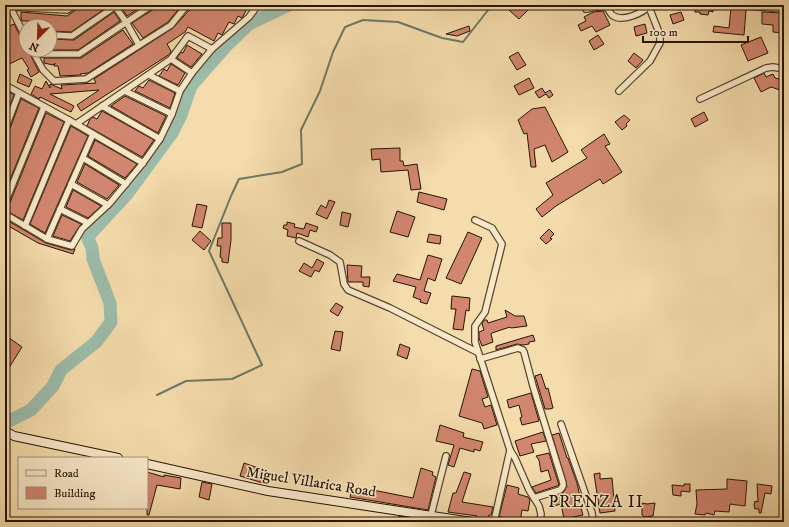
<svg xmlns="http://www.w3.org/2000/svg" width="789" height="527" viewBox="0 0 789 527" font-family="'IM FELL DW Pica',serif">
	<rect width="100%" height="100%" fill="#f5dcac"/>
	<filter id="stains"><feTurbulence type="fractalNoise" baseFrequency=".005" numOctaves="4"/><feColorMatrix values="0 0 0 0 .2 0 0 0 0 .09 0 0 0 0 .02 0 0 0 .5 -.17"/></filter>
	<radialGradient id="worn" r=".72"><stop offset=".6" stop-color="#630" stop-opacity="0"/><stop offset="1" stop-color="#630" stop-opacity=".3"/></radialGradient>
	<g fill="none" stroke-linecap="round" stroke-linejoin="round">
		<polyline stroke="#6c7966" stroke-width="2" points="157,395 186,381 232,379 262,365 209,251 231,196 239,179 282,172 302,164 301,130 320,91 333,52 345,27 363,20 398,22 442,38 463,42 492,5"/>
		<polyline stroke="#9cbcaa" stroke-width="13" points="5,423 31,410 53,386 61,370 96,342 111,322 110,303 93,259 92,248 88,239 91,233 128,193 172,133 181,115 191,86 227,45 249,24 289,5"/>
	</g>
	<g fill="#d2866f" stroke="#241401">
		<polygon points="79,5 110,5 71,32 50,31 50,26 30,26 30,21 22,21 21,18 21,12 67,16 77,9"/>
		<polygon points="121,5 144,5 127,16 121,7"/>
		<polygon points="156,5 181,6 168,22 143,38 132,23 154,9"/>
		<polygon points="194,5 249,5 242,18 238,16 234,24 229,22 222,35 218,33 214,41 188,27 185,32 167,44 171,51 170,54 81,111 77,105 99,90 50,94 74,106 71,112 40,97 39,99 31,94 35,86 42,89 46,81 50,88 50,84 62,89 61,85 96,83 94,79 173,28"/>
		<polygon points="514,5 516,5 520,9 523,5 528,10 519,19 509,10"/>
		<polygon points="700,5 713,6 713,12 709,11 708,15 700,14 700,12 695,12 695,6"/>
		<polygon points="731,8 746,10 744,35 713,32 714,26 729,28"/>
		<polygon points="603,11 610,25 596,32 592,26 581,31 578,25 586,21 584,17 593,12"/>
		<polygon points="114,12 120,21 78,50 50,50 50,39 74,40"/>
		<polygon points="681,12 684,20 673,24 670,15"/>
		<polygon points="762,12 784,13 784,33 773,32 773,25 762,24"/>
		<polygon points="14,24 22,40 26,42 26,50 28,50 39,72 31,77 27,70 29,69 22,58 5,66 5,28"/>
		<polygon points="645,24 647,33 636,36 634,27"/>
		<polygon points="469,26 470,31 457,36 446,34"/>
		<polygon points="123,30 133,44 88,73 80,74 81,75 60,76 58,66 54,66 55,63 53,65 44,63 44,58 81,58"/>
		<polygon points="598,35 604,44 594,50 589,41"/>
		<polygon points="761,37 768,53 748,61 741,45"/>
		<polygon points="187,45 202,54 191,67 177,58 181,52 183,53"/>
		<polygon points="518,52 526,65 517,70 509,57"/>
		<polygon points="634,53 643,60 636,68 628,61"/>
		<polygon points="171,64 185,73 178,85 159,76 164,69 167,71"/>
		<polygon points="764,73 766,77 773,74 775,78 783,80 780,90 771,87 761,92 754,78"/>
		<polygon points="20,74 32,80 29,87 17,82"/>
		<polygon points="529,78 534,88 519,95 514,86"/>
		<polygon points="149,80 175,93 170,108 135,91 139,86 143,88"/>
		<polygon points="542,88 545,93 550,90 553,95 549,98 546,94 539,98 535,92"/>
		<polygon points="5,90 14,95 5,117"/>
		<polygon points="125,96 166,116 158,133 111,106"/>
		<polygon points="21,99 39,108 5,192 5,133 9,131"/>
		<polygon points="545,107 568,152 552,162 545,145 534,149 536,167 531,167 527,133 524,134 518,120 532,109"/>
		<polygon points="102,111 154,140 142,157 87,126 90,119 93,117 97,119"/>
		<polygon points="704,112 708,120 695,127 691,119"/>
		<polygon points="46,113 64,122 23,220 5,210 5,207 9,205"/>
		<polygon points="624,115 630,120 626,124 627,126 622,130 615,122"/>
		<polygon points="71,126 88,136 45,233 30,224"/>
		<polygon points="604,134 610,144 605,146 622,172 603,184 600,179 556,206 542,217 536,209 553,195 546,183 587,158 581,150"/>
		<polygon points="95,140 137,164 125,178 88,156"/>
		<polygon points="400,148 400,161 403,161 404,166 417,164 421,189 411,190 408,170 381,172 380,159 372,160 371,149"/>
		<polygon points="85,164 119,185 107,199 77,182"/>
		<polygon points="73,190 101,206 88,218 66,207"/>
		<polygon points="419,192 447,199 444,210 417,202"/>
		<polygon points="329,200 335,202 327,219 316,214 321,205 326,208"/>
		<polygon points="197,204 207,206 202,228 192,226"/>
		<polygon points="397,211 415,217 408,237 390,232"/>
		<polygon points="342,212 351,214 348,227 340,225"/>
		<polygon points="62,215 81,224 70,241 53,236"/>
		<polygon points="5,219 46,243 71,250 75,249 73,254 38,243 5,224"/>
		<polygon points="287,222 295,224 294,227 304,229 306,223 318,227 316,232 310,230 308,237 297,233 296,238 287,236 288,230 283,228 284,225 287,225"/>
		<polygon points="222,223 231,223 231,240 228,263 222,262 222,258 220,257 221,246 217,246 218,238 222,238"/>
		<polygon points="549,229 554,234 550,238 552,239 546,244 540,238"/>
		<polygon points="200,231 211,241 204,250 192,240"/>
		<polygon points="468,232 482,238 461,284 446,278"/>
		<polygon points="429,234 441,236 440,244 427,242"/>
		<polygon points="428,255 442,259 435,281 428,278 424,291 431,293 427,304 420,302 421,300 413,297 416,287 393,281 397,274 420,280"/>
		<polygon points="317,259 324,263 319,272 315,270 311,277 299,271 304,263 312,268"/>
		<polygon points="347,265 362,266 361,277 370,277 369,287 363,286 363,282 348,282"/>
		<polygon points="452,296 470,298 469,311 466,310 463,330 453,329 456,309 451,309"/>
		<polygon points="336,303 343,307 338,316 330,311"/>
		<polygon points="505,310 515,316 524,316 527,326 511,328 510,327 492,333 491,334 493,342 482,346 479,338 479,332 484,330 482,324 484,320 487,320 488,323 507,317"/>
		<polygon points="335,331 343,332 340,351 331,349"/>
		<polygon points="5,335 22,347 5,374"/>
		<polygon points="533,335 535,341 529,342 529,344 523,345 517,344 496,350 496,346"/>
		<polygon points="400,344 410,348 407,359 397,355"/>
		<polygon points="472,369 480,371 488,397 482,399 485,407 491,405 497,425 484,429 482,423 459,416"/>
		<polygon points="541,374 546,389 548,388 553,408 550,409 545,409 535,376"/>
		<polygon points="531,393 539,421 522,425 520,418 522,417 519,405 509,408 507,400"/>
		<polygon points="440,425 464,433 463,437 483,442 480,451 474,449 474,452 460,448 454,467 448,465 454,445 436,441"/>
		<polygon points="543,432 546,441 531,444 534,452 520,456 515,441"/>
		<polygon points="559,433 567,458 568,458 577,483 580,497 578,497 583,515 564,519 561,504 554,506 550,498 562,494 567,486 552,435"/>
		<polygon points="549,453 559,485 557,486 536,493 532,487 551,480 548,470 541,472 539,460 536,456"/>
		<polygon points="244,463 267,471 263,483 240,476"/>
		<polygon points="421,468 433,472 432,475 436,477 428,510 350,497 352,489 373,492 373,490 413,498"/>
		<polygon points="147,472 164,477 164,475 181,478 180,489 157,485 149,515 147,515"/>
		<polygon points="464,472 471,474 462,502 493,507 491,515 489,515 488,519 476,518 477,516 448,512 453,493 456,493"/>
		<polygon points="600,473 600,479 612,478 615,511 600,513 594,474"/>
		<polygon points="727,479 747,481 745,506 730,504 729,512 715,511 714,515 706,513 705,515 695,514 697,504 696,490 727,489"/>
		<polygon points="202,482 212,484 209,500 199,497"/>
		<polygon points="684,484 690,484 690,492 681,491 681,496 673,495 672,485 684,486"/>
		<polygon points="757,484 772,486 771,494 765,493 761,513 759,513 759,509 755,509 754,505 755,501 758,502"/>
		<polygon points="507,485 519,488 518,494 528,497 530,500 528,511 522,510 520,522 501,522 502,517 499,517"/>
		<polygon points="642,503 647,504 655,503 653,516 644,517 642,515"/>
		<polygon points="399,516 417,519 416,522 397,522"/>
	</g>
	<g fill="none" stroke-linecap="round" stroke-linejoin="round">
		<defs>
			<g id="minor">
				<polyline points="9,5 26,38"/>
				<polyline points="114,5 126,22 139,45"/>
				<polyline points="734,5 784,9"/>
				<polyline points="10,7 67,10 75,5"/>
				<path d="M586,9L604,6C609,8 609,12 612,15C622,23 643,13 650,5"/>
				<polyline points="50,35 72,36 117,5"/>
				<polyline points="32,50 43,70 54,81 86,79 171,25 187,5"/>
				<polyline points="35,54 79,54 152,5"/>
				<polyline points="171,59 192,73"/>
				<polyline points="149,75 180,91"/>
				<polyline points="5,85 76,124 171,59 188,36 212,49"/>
				<polyline points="125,91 172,114"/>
				<polyline points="619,91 650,61 660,43 660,35 649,7"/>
				<polyline points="700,99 766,68 773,67 784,69"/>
				<polyline points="102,106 160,139"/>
				<polyline points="76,124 143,163"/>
				<polyline points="5,129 19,93"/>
				<polyline points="83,158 126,184"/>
				<polyline points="71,184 108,205"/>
				<polyline points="5,203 44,107"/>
				<polyline points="60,209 88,223"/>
				<polyline points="5,214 47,239 72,246 82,229 110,203 143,163 160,139 172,114 180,91 192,73 212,49 249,17 258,5"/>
				<polyline points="475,220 492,228 502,244 485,312 475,326 475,342 510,450 515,458 529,490 539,506 541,514 540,522"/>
				<polyline points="25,226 69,120"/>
				<polyline points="47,239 93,134"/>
				<polyline points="299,241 330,255 340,262 344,284 348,290 390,308 477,352"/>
				<polyline points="480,359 518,348 523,350 524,352 533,386 563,483 563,486 560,490 534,498"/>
				<polyline points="561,424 592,513 593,522"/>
				<polyline points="431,515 446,456"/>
				<polyline points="494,522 510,450"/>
			</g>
			<g id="secondary">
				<polyline points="5,431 14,436 118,458"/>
				<polyline points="147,464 268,491 472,522"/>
			</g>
		</defs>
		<use href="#minor" stroke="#58462c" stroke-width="8"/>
		<use href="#secondary" stroke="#241401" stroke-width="10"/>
		<use href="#minor" stroke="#f8e8c9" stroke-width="5.5"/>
		<use href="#secondary" stroke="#f8e8c9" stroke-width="8"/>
	</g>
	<g text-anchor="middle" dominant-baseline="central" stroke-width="3" stroke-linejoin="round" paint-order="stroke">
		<g font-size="15" fill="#241401" stroke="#f8e8c9">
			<text transform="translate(311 482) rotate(9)">Miguel Villarica Road</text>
		</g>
		<g font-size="17" letter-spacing="1" fill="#241401" stroke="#f8e8c9">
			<text x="596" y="502">PRENZA II</text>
		</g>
	</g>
	<rect width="789" height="527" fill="none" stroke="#f5dcac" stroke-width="20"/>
	<rect x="6" y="6" width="777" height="515" fill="none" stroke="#241401" stroke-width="2"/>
	<rect x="10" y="10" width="769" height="507" fill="none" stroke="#241401"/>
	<rect x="18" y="457" width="130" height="52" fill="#f8e8c9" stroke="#a39379"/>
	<rect x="26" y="470" width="20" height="6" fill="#f8e8c9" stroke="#a39379"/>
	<text x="54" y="477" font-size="12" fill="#241401">Road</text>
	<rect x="26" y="487" width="20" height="12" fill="#d2866f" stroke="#a39379"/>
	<text x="54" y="497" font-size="12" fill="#241401">Building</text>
	<g transform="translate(38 38) rotate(203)"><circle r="19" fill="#f8e8c9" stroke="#a39379"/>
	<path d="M0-3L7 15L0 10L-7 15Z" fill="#8f2418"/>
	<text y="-6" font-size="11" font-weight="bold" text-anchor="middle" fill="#241401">N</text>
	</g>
	<path d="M643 36v6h105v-6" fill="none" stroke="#241401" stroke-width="2"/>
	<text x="649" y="36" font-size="12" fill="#241401" stroke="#f8e8c9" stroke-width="3" paint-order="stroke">100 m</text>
	<rect width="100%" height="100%" filter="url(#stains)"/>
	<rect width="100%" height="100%" fill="url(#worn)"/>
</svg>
